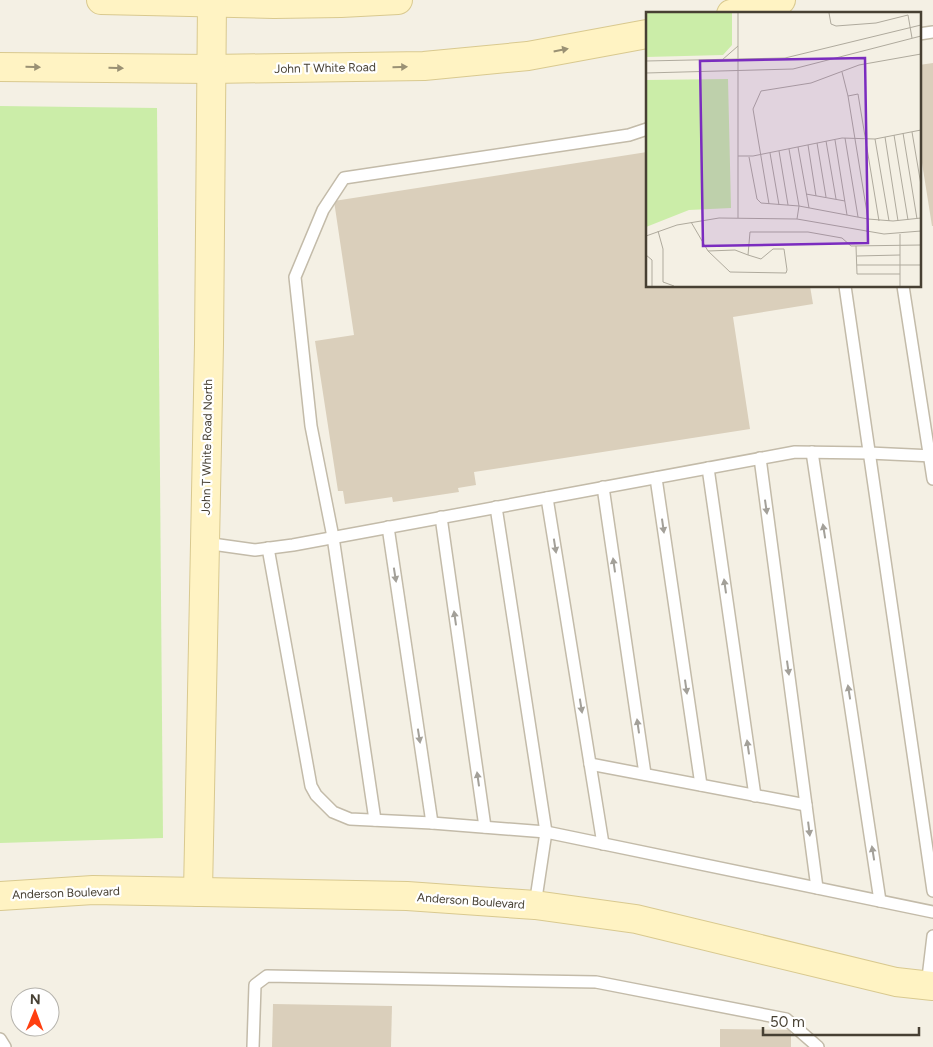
<svg xmlns="http://www.w3.org/2000/svg" width="933" height="1047" viewBox="0 0 933 1047" font-family="Figtree,sans-serif">
	<rect width="100%" height="100%" fill="#f4f0e4"/>
	<polygon fill="#cbeda8" points="0,106 157,108 163,838 0,843"/>
	<g fill="#dacfbb">
		<polygon points="933,63 933,226 932,226 919,144 919,65"/>
		<polygon points="647,152 647,286 810,286 813,304 733,317 750,429 474,472 476,485 458,488 459,492 393,502 392,497 345,504 343,491 338,491 315,341 354,335 334,201"/>
		<polygon points="273,1004 392,1006 391,1047 272,1047"/>
		<polygon points="720,1029 791,1030 791,1047 720,1047"/>
	</g>
	<g fill="none" stroke-linecap="round" stroke-linejoin="round">
		<defs>
			<g id="lane">
				<polyline points="919,34 933,32"/>
				<polyline points="845,286 933,891"/>
				<polyline points="903,286 933,479"/>
				<polyline points="812,452 880,901"/>
				<polyline points="760,458 817,888"/>
				<polyline points="708,468 755,796"/>
				<polyline points="656,478 701,785"/>
				<polyline points="603,487 645,774"/>
				<polyline points="547,498 603,844"/>
				<polyline points="496,507 546,832 535,905"/>
				<polyline points="441,517 485,827"/>
				<polyline points="388,527 432,823"/>
				<polyline points="205,543 255,550 293,545 795,452 869,453 933,456"/>
				<polyline points="268,548 311,786 316,795 333,812 350,819 432,823 546,832 933,912"/>
				<polyline points="590,764 806,805"/>
				<polyline points="375,820 333,537 311,426 295,277 323,210 344,178 629,135 647,129"/>
				<polyline points="927,986 933,936"/>
				<polyline points="0,1039 5,1047"/>
				<polyline points="253,1047 255,985 267,976 596,982 786,1019 818,1047"/>
			</g>
			<g id="secondary">
				<polyline points="101,0 274,4 341,3 398,0"/>
				<polyline points="731,14 781,0"/>
				<polyline points="0,67 211,69 424,66 528,56 647,34"/>
				<polyline points="198,892 209,344 212,2"/>
				<polyline points="0,896 93,890 407,896 535,905 636,919 896,982 933,986"/>
			</g>
		</defs>
		<use href="#lane" stroke="#c3bba9" stroke-width="14"/>
		<use href="#secondary" stroke="#d9c98f" stroke-width="30"/>
		<use href="#lane" stroke="#fff" stroke-width="11"/>
		<use href="#secondary" stroke="#fff3c3" stroke-width="28"/>
	</g>
	<defs><path id="oneway-solid" d="M-6-.8H1V-3.2L6.5 0L1 3.2V.8H-6Z" transform="scale(1.25)"/></defs>
	<g fill="#9a9174">
		<use href="#oneway-solid" transform="translate(561 50) rotate(-11)"/>
		<use href="#oneway-solid" transform="translate(33 67) rotate(1)"/>
		<use href="#oneway-solid" transform="translate(400 67) rotate(-1)"/>
		<use href="#oneway-solid" transform="translate(116 68) rotate(1)"/>
	</g>
	<g fill="#a3a099">
		<use href="#oneway-solid" transform="translate(766 507) rotate(82)"/>
		<use href="#oneway-solid" transform="translate(663 526) rotate(82)"/>
		<use href="#oneway-solid" transform="translate(824 531) rotate(-99)"/>
		<use href="#oneway-solid" transform="translate(555 546) rotate(81)"/>
		<use href="#oneway-solid" transform="translate(614 565) rotate(-98)"/>
		<use href="#oneway-solid" transform="translate(395 575) rotate(81)"/>
		<use href="#oneway-solid" transform="translate(725 586) rotate(-98)"/>
		<use href="#oneway-solid" transform="translate(455 618) rotate(-98)"/>
		<use href="#oneway-solid" transform="translate(788 668) rotate(82)"/>
		<use href="#oneway-solid" transform="translate(686 687) rotate(82)"/>
		<use href="#oneway-solid" transform="translate(849 692) rotate(-99)"/>
		<use href="#oneway-solid" transform="translate(581 706) rotate(81)"/>
		<use href="#oneway-solid" transform="translate(638 726) rotate(-98)"/>
		<use href="#oneway-solid" transform="translate(419 736) rotate(81)"/>
		<use href="#oneway-solid" transform="translate(748 747) rotate(-98)"/>
		<use href="#oneway-solid" transform="translate(478 779) rotate(-98)"/>
		<use href="#oneway-solid" transform="translate(809 829) rotate(83)"/>
		<use href="#oneway-solid" transform="translate(873 853) rotate(-99)"/>
	</g>
	<g text-anchor="middle" dominant-baseline="central" stroke-width="4.5" stroke-linejoin="round" paint-order="stroke">
		<g font-size="12" fill="#474033" stroke="#fff">
			<text transform="translate(325 68) rotate(-1)">John T White Road</text>
			<text transform="translate(207 447) rotate(-89)">John T White Road North</text>
			<text transform="translate(66 893) rotate(-2)">Anderson Boulevard</text>
			<text transform="translate(471 901) rotate(4)">Anderson Boulevard</text>
		</g>
	</g>
	<g transform="translate(646 12)">
		<rect width="275" height="275" fill="#f4f0e4"/>
		<path d="M0,1H86V33L77,43L0,45ZM82,67L85,196L43,198L0,215V68Z" fill="#cbeda8"/>
		<path fill="none" stroke="#afaa9d" stroke-width="1" d="M183,1L185,12L190,14L230,11L262,3L266,26M76,48L92,34M0,49L139,46L275,13M196,60L202,84M0,61L147,57L275,24M266,120L275,173M257,121L271,207M248,123L262,208M239,125L252,209M199,126L212,205M229,127L243,209M189,128L201,203M180,129L190,187M171,131L180,185M162,133L170,184M152,135L163,196M143,137L153,194L151,207M133,139L142,193M124,141L133,193M92,144H107L196,126L229,127L275,118M103,145L111,187L115,191L153,194L222,207L202,84L212,82L233,209M160,182L199,189M123,192L107,97L115,79L165,71L213,53L275,42M92,206V1M45,210L62,239L89,238L102,243L104,220H162L196,226L205,234L275,233M12,219L17,237V270L28,274M221,220L222,207L247,209L275,206M254,222V274M0,224L31,213L73,206L151,207L238,222L275,219M210,234L211,262H254M62,239L84,260L140,261L141,258L138,237H127L115,247L102,243M0,243L6,248V274M211,244L254,243M211,253H275"/>
		<path fill="#7b2cbf" fill-opacity="0.15" stroke="#7b2cbf" stroke-width="2.5" d="M219,46L222,231L57,234L54,49Z"/>
		<rect width="275" height="275" fill="none" stroke="#474033" stroke-width="2.5"/>
	</g>
	<g transform="translate(35 1012) rotate(1)"><circle r="24" fill="#ffffff" stroke="#b5b3ad"/>
	<path d="M0-4L9 19L0 12L-9 19Z" fill="#ff3f10"/>
	<text y="-8" font-size="14" font-weight="bold" text-anchor="middle" fill="#474033">N</text>
	</g>
	<path d="M763 1027v8h156v-8" fill="none" stroke="#474033" stroke-width="2.5"/>
	<text x="770" y="1027" font-size="15" fill="#474033" stroke="#ffffff" stroke-width="4" paint-order="stroke">50 m</text>
</svg>
